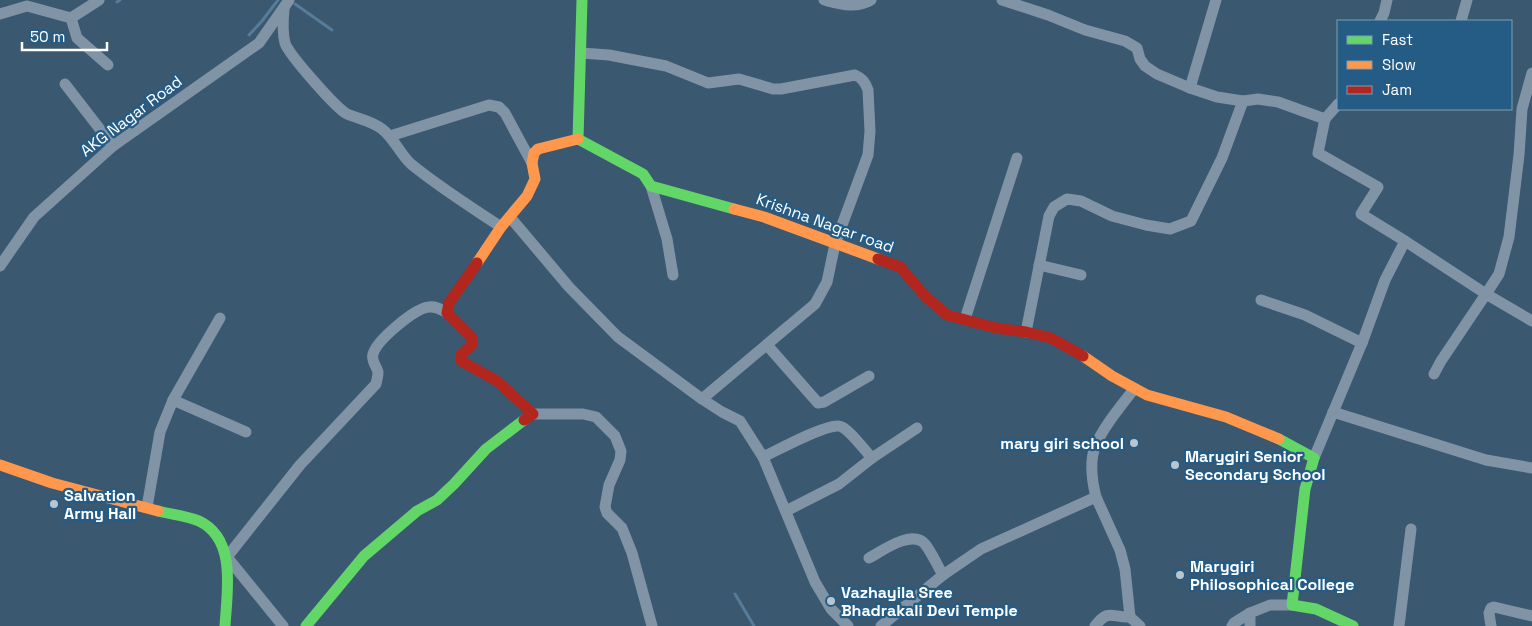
<svg xmlns="http://www.w3.org/2000/svg" width="1532" height="626" viewBox="0 0 1532 626" font-family="'Space Grotesk',sans-serif">
	<rect width="100%" height="100%" fill="#3a5870"/>
	<g fill="none" stroke-linecap="round" stroke-linejoin="round">
		<g stroke="#567c99" stroke-width="3">
			<polyline points="117,2 120,0"/>
			<polyline points="295,4 332,30"/>
			<polyline points="249,35 262,21 278,0"/>
			<polyline points="735,594 754,626"/>
		</g>
		<g stroke="#8194a6" stroke-width="11">
			<path d="M824,0C840,4 856,9 871,0"/>
			<polyline points="1002,0 1048,15 1085,30 1125,41 1137,48 1140,59 1145,66 1157,74 1190,88 1217,97 1243,101 1258,99 1278,102 1325,119 1338,104"/>
			<path d="M284,9C283,20 282,32 285,43C289,55 336,108 347,114C359,119 372,121 382,129C394,138 400,154 411,164C439,187 471,207 501,227"/>
			<polyline points="0,14 27,6 71,18 99,0"/>
			<polyline points="71,18 77,38 108,65"/>
			<polyline points="1380,21 1384,13 1387,0"/>
			<polyline points="1461,21 1467,0"/>
			<path d="M581,53L609,55L666,66L708,83L739,79L773,89H781L855,75C862,78 865,82 868,90L870,131L868,155L835,244L827,282L815,304L702,399"/>
			<polyline points="65,84 113,146"/>
			<polyline points="1190,88 1216,0"/>
			<polyline points="1325,119 1318,153 1378,187 1361,214 1405,241"/>
			<polyline points="390,136 489,105 499,107 505,113 532,163"/>
			<polyline points="651,186 667,239 673,275"/>
			<polyline points="510,217 569,287 618,337 702,399 722,412 740,421 763,457 815,582 831,609 848,626"/>
			<polyline points="1039,265 1081,275"/>
			<polyline points="0,266 34,217 113,146 259,43 289,0"/>
			<polyline points="1261,300 1305,315 1362,343"/>
			<polyline points="965,319 1017,158"/>
			<polyline points="1026,332 1049,216 1054,207 1067,199 1081,201 1112,216 1146,225 1170,229 1191,221 1222,158 1243,101"/>
			<polyline points="767,345 818,403 824,402 869,376"/>
			<polyline points="1434,374 1441,361 1486,294 1532,321"/>
			<polyline points="173,400 246,432"/>
			<polyline points="1333,412 1486,460 1532,468"/>
			<polyline points="533,414 583,414 596,417 615,436 621,451 620,460 609,485 605,507 607,513 622,528 632,553 652,626"/>
			<path d="M763,457C778,450 825,424 839,426C848,427 865,451 872,458"/>
			<polyline points="1314,458 1362,343 1385,280 1405,241 1486,294 1499,274 1509,237 1519,155 1522,109 1532,73"/>
			<path d="M1096,497C1092,481 1089,463 1095,447C1103,427 1121,406 1134,389"/>
			<polyline points="147,507 160,432 173,400 220,318"/>
			<polyline points="786,511 839,484 872,458 917,428"/>
			<path d="M869,558C882,551 912,529 925,544C932,553 937,565 943,575"/>
			<path d="M283,626L227,557L300,465L376,384C377,380 378,375 378,372C376,365 371,361 373,354C377,340 415,308 429,307C437,306 441,310 447,313"/>
			<polyline points="881,626 943,575 981,549 1096,497 1120,550 1125,569 1130,617"/>
			<path d="M1095,626C1109,608 1112,618 1130,617L1140,626"/>
			<polyline points="1232,626 1234,623 1250,613"/>
			<polyline points="1250,626 1250,613 1270,605 1292,605"/>
			<polyline points="1399,626 1411,529"/>
			<polyline points="1491,626 1489,613 1491,608 1494,607 1532,616"/>
		</g>
		<g stroke="#63d668" stroke-width="11">
			<polyline points="582,0 578,139 643,174 651,186 734,209"/>
			<polyline points="1279,439 1314,458 1305,489 1292,605 1316,609 1353,626"/>
			<path d="M158,511C170,514 188,516 199,521C237,539 227,591 225,626"/>
			<polyline points="306,626 364,556 417,511 437,500 454,484 486,449 524,420"/>
		</g>
		<g stroke="#ff974d" stroke-width="11">
			<polyline points="734,209 764,217 878,259"/>
			<polyline points="477,263 501,227 527,196 535,179 532,163 534,153 538,149 578,139"/>
			<polyline points="1083,356 1112,376 1147,395 1226,417 1279,439"/>
			<polyline points="0,465 52,483 158,511"/>
		</g>
		<g stroke="#b3261e" stroke-width="11">
			<polyline points="878,259 900,267 925,296 947,315 996,328 1026,332 1051,338 1083,356"/>
			<polyline points="477,263 449,303 447,313 472,338 472,345 461,355 461,361 497,381 533,414 524,420"/>
		</g>
	</g>
	<g fill="#bac5cd" stroke="#245c86" stroke-width="2">
		<circle cx="1134" cy="443" r="5"/>
		<circle cx="1175" cy="465" r="5"/>
		<circle cx="54" cy="504" r="5"/>
		<circle cx="1180" cy="575" r="5"/>
		<circle cx="831" cy="601" r="5"/>
	</g>
	<g text-anchor="middle" dominant-baseline="central" stroke-width="4.5" stroke-linejoin="round" paint-order="stroke">
		<g font-size="16" fill="#fff" stroke="#245c86">
			<text transform="translate(131 116) rotate(-37)">AKG Nagar Road</text>
			<text transform="translate(825 223) rotate(20)">Krishna Nagar road</text>
		</g>
		<g font-size="16" font-weight="bold" fill="#fff" stroke="#245c86" text-anchor="start">
			<text x="1124" y="443" text-anchor="end">mary giri school</text>
			<text x="1185" y="456">Marygiri Senior<tspan x="1185" dy="18">Secondary School</tspan></text>
			<text x="64" y="495">Salvation<tspan x="64" dy="18">Army Hall</tspan></text>
			<text x="1190" y="566">Marygiri<tspan x="1190" dy="18">Philosophical College</tspan></text>
			<text x="841" y="592">Vazhayila Sree<tspan x="841" dy="18">Bhadrakali Devi Temple</tspan></text>
		</g>
	</g>
	<rect x="1337" y="20" width="175" height="90" fill="#245c86" stroke="#7c9db6"/>
	<rect x="1347" y="36" width="25" height="8" fill="#63d668" stroke="#7c9db6"/>
	<text x="1382" y="45" font-size="15" fill="#ffffff">Fast</text>
	<rect x="1347" y="61" width="25" height="8" fill="#ff974d" stroke="#7c9db6"/>
	<text x="1382" y="70" font-size="15" fill="#ffffff">Slow</text>
	<rect x="1347" y="86" width="25" height="8" fill="#b3261e" stroke="#7c9db6"/>
	<text x="1382" y="95" font-size="15" fill="#ffffff">Jam</text>
	<path d="M22 42v8h85v-8" fill="none" stroke="#ffffff" stroke-width="2.5"/>
	<text x="30" y="42" font-size="15" fill="#ffffff" stroke="#245c86" stroke-width="4" paint-order="stroke">50 m</text>
</svg>
